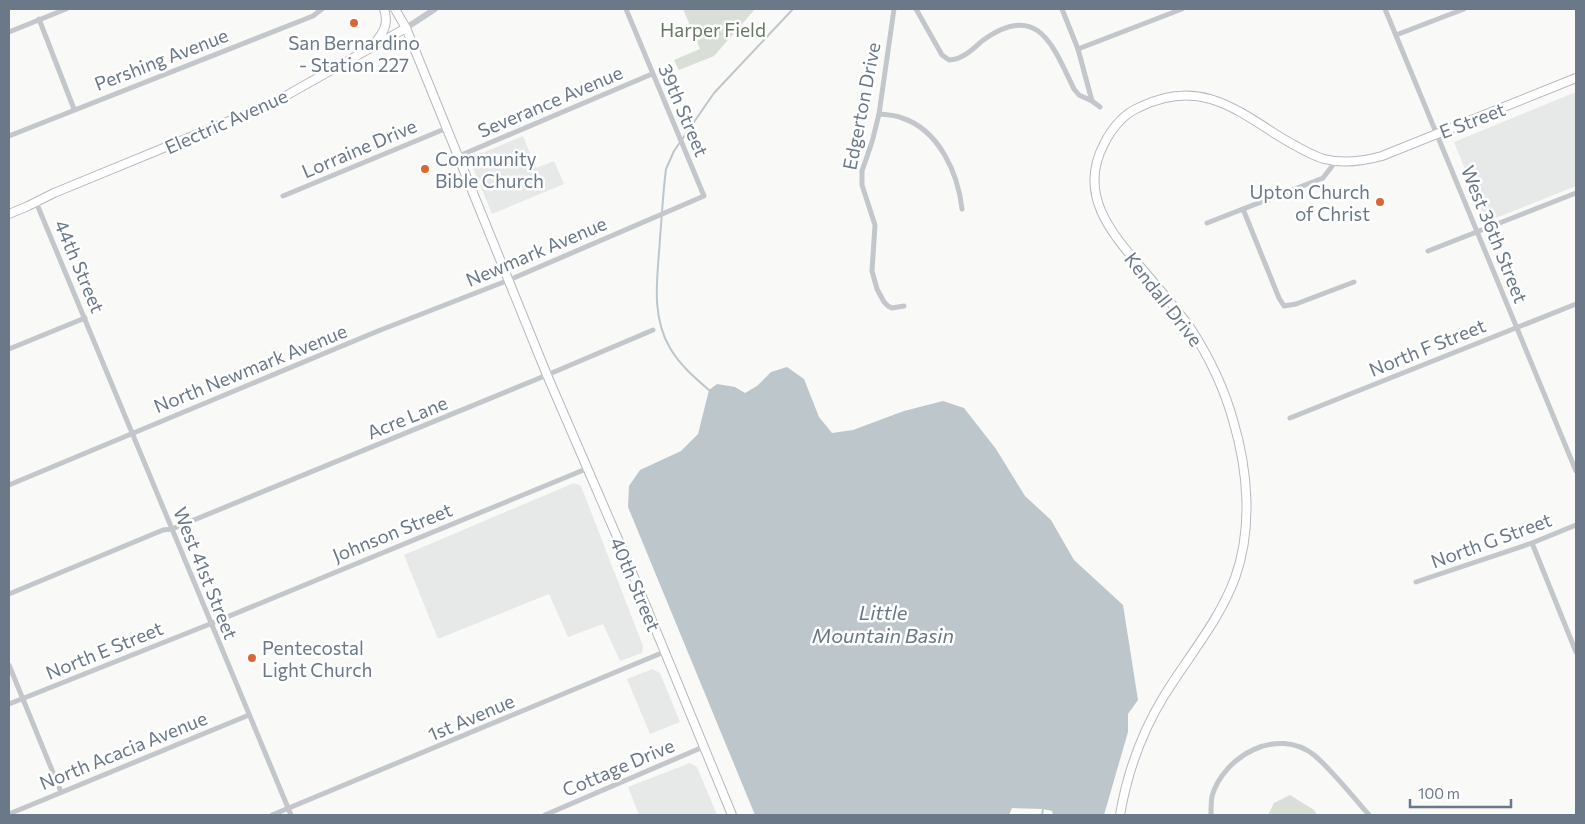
<svg xmlns="http://www.w3.org/2000/svg" width="1585" height="824" viewBox="0 0 1585 824" font-family="Commissioner,sans-serif">
	<rect width="100%" height="100%" fill="#f9f9f7"/>
	<g fill="#e7e8e8">
		<polygon points="1576,92 1576,186 1486,222 1454,142"/>
		<polygon points="523,136 536,168 554,161 564,184 492,214 470,161 470,158"/>
		<polygon points="574,483 581,486 643,646 642,653 620,661 603,624 568,637 549,594 438,639 404,555"/>
		<polygon points="652,669 660,673 680,722 650,734 627,679"/>
		<polygon points="690,763 697,767 717,815 639,815 628,787"/>
	</g>
	<g fill="#d9ded6">
		<polygon points="683,9 755,9 714,56 679,70 674,60 700,49"/>
		<polygon points="1290,795 1314,810 1317,815 1268,815 1274,803"/>
	</g>
	<polygon fill="#bdc6cb" points="787,367 804,379 819,417 832,433 853,430 904,411 943,401 964,408 996,449 1025,496 1051,520 1074,560 1123,605 1138,700 1128,714 1128,732 1104,815 1053,815 1052,811 1043,809 1012,808 1009,815 755,815 628,507 629,486 640,470 681,451 698,434 709,390 717,384 735,387 745,393 757,386 771,372"/>
	<g fill="none" stroke-linecap="round" stroke-linejoin="round">
		<g stroke="#bdc6cb" stroke-width="2">
			<path d="M709,390C694,377 680,365 670,348C650,314 658,275 660,238C662,215 663,192 666,169L674,151L714,93L793,9"/>
			<polyline points="1042,815 1043,809"/>
		</g>
		<defs>
			<g id="secondary">
				<polyline points="395,9 406,28 547,375 627,560 732,815"/>
				<path d="M374,44C384,32 389,24 384,9"/>
				<polyline points="9,214 28,206 54,193 273,103 406,28"/>
				<path d="M1120,815C1127,774 1142,732 1164,696C1188,657 1219,621 1235,578C1253,528 1248,470 1233,420C1224,388 1209,357 1191,329C1177,309 1160,290 1144,271C1112,234 1077,195 1104,144C1112,128 1123,114 1140,107C1196,80 1231,105 1277,135C1292,144 1308,154 1324,159C1343,164 1364,161 1382,156L1576,78"/>
			</g>
		</defs>
		<use href="#secondary" stroke="#b5babf" stroke-width="10"/>
		<g stroke="#c3c6ca" stroke-width="5">
			<polyline points="894,9 879,114 872,142 862,171 862,185 875,225 872,271 877,289 884,302 888,306 892,308 904,306"/>
			<path d="M916,9L942,55L949,60C962,60 973,49 982,41C1038,0 1053,46 1074,89L1079,95L1092,101"/>
			<polyline points="1062,9 1078,49 1092,101 1100,107"/>
			<polyline points="1385,9 1576,471"/>
			<polyline points="39,19 74,109"/>
			<polyline points="9,32 66,9"/>
			<polyline points="1396,35 1464,9"/>
			<polyline points="1078,49 1182,9"/>
			<path d="M879,114C887,115 895,115 902,118C939,130 958,173 962,209"/>
			<polyline points="9,136 313,16 322,9"/>
			<polyline points="459,156 652,74"/>
			<polyline points="283,196 447,128"/>
			<polyline points="36,202 291,815"/>
			<polyline points="1243,209 1279,298 1284,306 1296,304 1354,282"/>
			<polyline points="1207,223 1323,178 1336,161"/>
			<polyline points="1428,251 1576,193"/>
			<polyline points="9,349 85,318"/>
			<polyline points="1290,418 1576,304"/>
			<polyline points="9,485 378,331 509,280 704,196 626,9"/>
			<polyline points="1532,543 1576,652"/>
			<polyline points="1416,582 1532,543 1576,525"/>
			<polyline points="9,594 163,530 172,529 547,375 653,330"/>
			<polyline points="9,665 61,792"/>
			<polyline points="9,704 210,624 586,469"/>
			<polyline points="9,814 249,715"/>
			<polyline points="272,815 664,652"/>
			<polyline points="545,815 703,747"/>
			<path d="M1211,815C1211,809 1211,802 1212,796C1224,756 1277,726 1314,755C1332,770 1353,797 1369,815"/>
		</g>
		<polyline stroke="#c3c6ca" stroke-width="6" points="406,28 435,9"/>
		<use href="#secondary" stroke="#fff" stroke-width="8"/>
	</g>
	<g fill="#db6535" stroke="#fff" stroke-width="2">
		<circle cx="354" cy="23" r="5"/>
		<circle cx="425" cy="169" r="5"/>
		<circle cx="1380" cy="202" r="5"/>
		<circle cx="252" cy="658" r="5"/>
	</g>
	<g text-anchor="middle" dominant-baseline="central" stroke-width="5" stroke-linejoin="round" paint-order="stroke">
		<g font-size="19" fill="#677964" stroke="#fff">
			<text x="713" y="29">Harper Field</text>
		</g>
		<g font-size="19" fill="#6a7887" stroke="#fff" text-anchor="start">
			<text x="354" y="42" text-anchor="middle">San Bernardino<tspan x="354" dy="22">- Station 227</tspan></text>
			<text x="435" y="158">Community<tspan x="435" dy="22">Bible Church</tspan></text>
			<text x="1370" y="191" text-anchor="end">Upton Church<tspan x="1370" dy="22">of Christ</tspan></text>
			<text x="262" y="647">Pentecostal<tspan x="262" dy="22">Light Church</tspan></text>
		</g>
		<g font-size="19" fill="#6a7887" stroke="#fff">
			<text transform="translate(161 59) rotate(-21)">Pershing Avenue</text>
			<text transform="translate(550 101) rotate(-23)">Severance Avenue</text>
			<text transform="translate(861 106) rotate(-79)">Edgerton Drive</text>
			<text transform="translate(684 110) rotate(67)">39th Street</text>
			<text transform="translate(1472 120) rotate(-21)">E Street</text>
			<text transform="translate(226 121) rotate(-24)">Electric Avenue</text>
			<text transform="translate(359 148) rotate(-23)">Lorraine Drive</text>
			<text transform="translate(1495 234) rotate(68)">West 36th Street</text>
			<text transform="translate(536 251) rotate(-23)">Newmark Avenue</text>
			<text transform="translate(80 266) rotate(67)">44th Street</text>
			<text transform="translate(1164 299) rotate(52)">Kendall Drive</text>
			<text transform="translate(1427 347) rotate(-22)">North F Street</text>
			<text transform="translate(250 368) rotate(-22)">North Newmark Avenue</text>
			<text transform="translate(407 417) rotate(-22)">Acre Lane</text>
			<text transform="translate(392 532) rotate(-22)">Johnson Street</text>
			<text transform="translate(1491 540) rotate(-20)">North G Street</text>
			<text transform="translate(206 573) rotate(68)">West 41st Street</text>
			<text transform="translate(636 584) rotate(67)">40th Street</text>
			<text transform="translate(104 650) rotate(-22)">North E Street</text>
			<text transform="translate(471 717) rotate(-23)">1st Avenue</text>
			<text transform="translate(123 750) rotate(-22)">North Acacia Avenue</text>
			<text transform="translate(618 767) rotate(-23)">Cottage Drive</text>
		</g>
		<g font-size="20" font-style="italic" fill="#667882" stroke="#fff">
			<text x="883" y="612">Little<tspan x="883" dy="23">Mountain Basin</tspan></text>
		</g>
	</g>
	<rect width="1585" height="824" fill="none" stroke="#6a7887" stroke-width="20"/>
	<path d="M1410 799v8h101v-8" fill="none" stroke="#6a7887" stroke-width="2.5"/>
	<text x="1418" y="799" font-size="15" fill="#6a7887" stroke="#ffffff" stroke-width="4" paint-order="stroke">100 m</text>
</svg>
